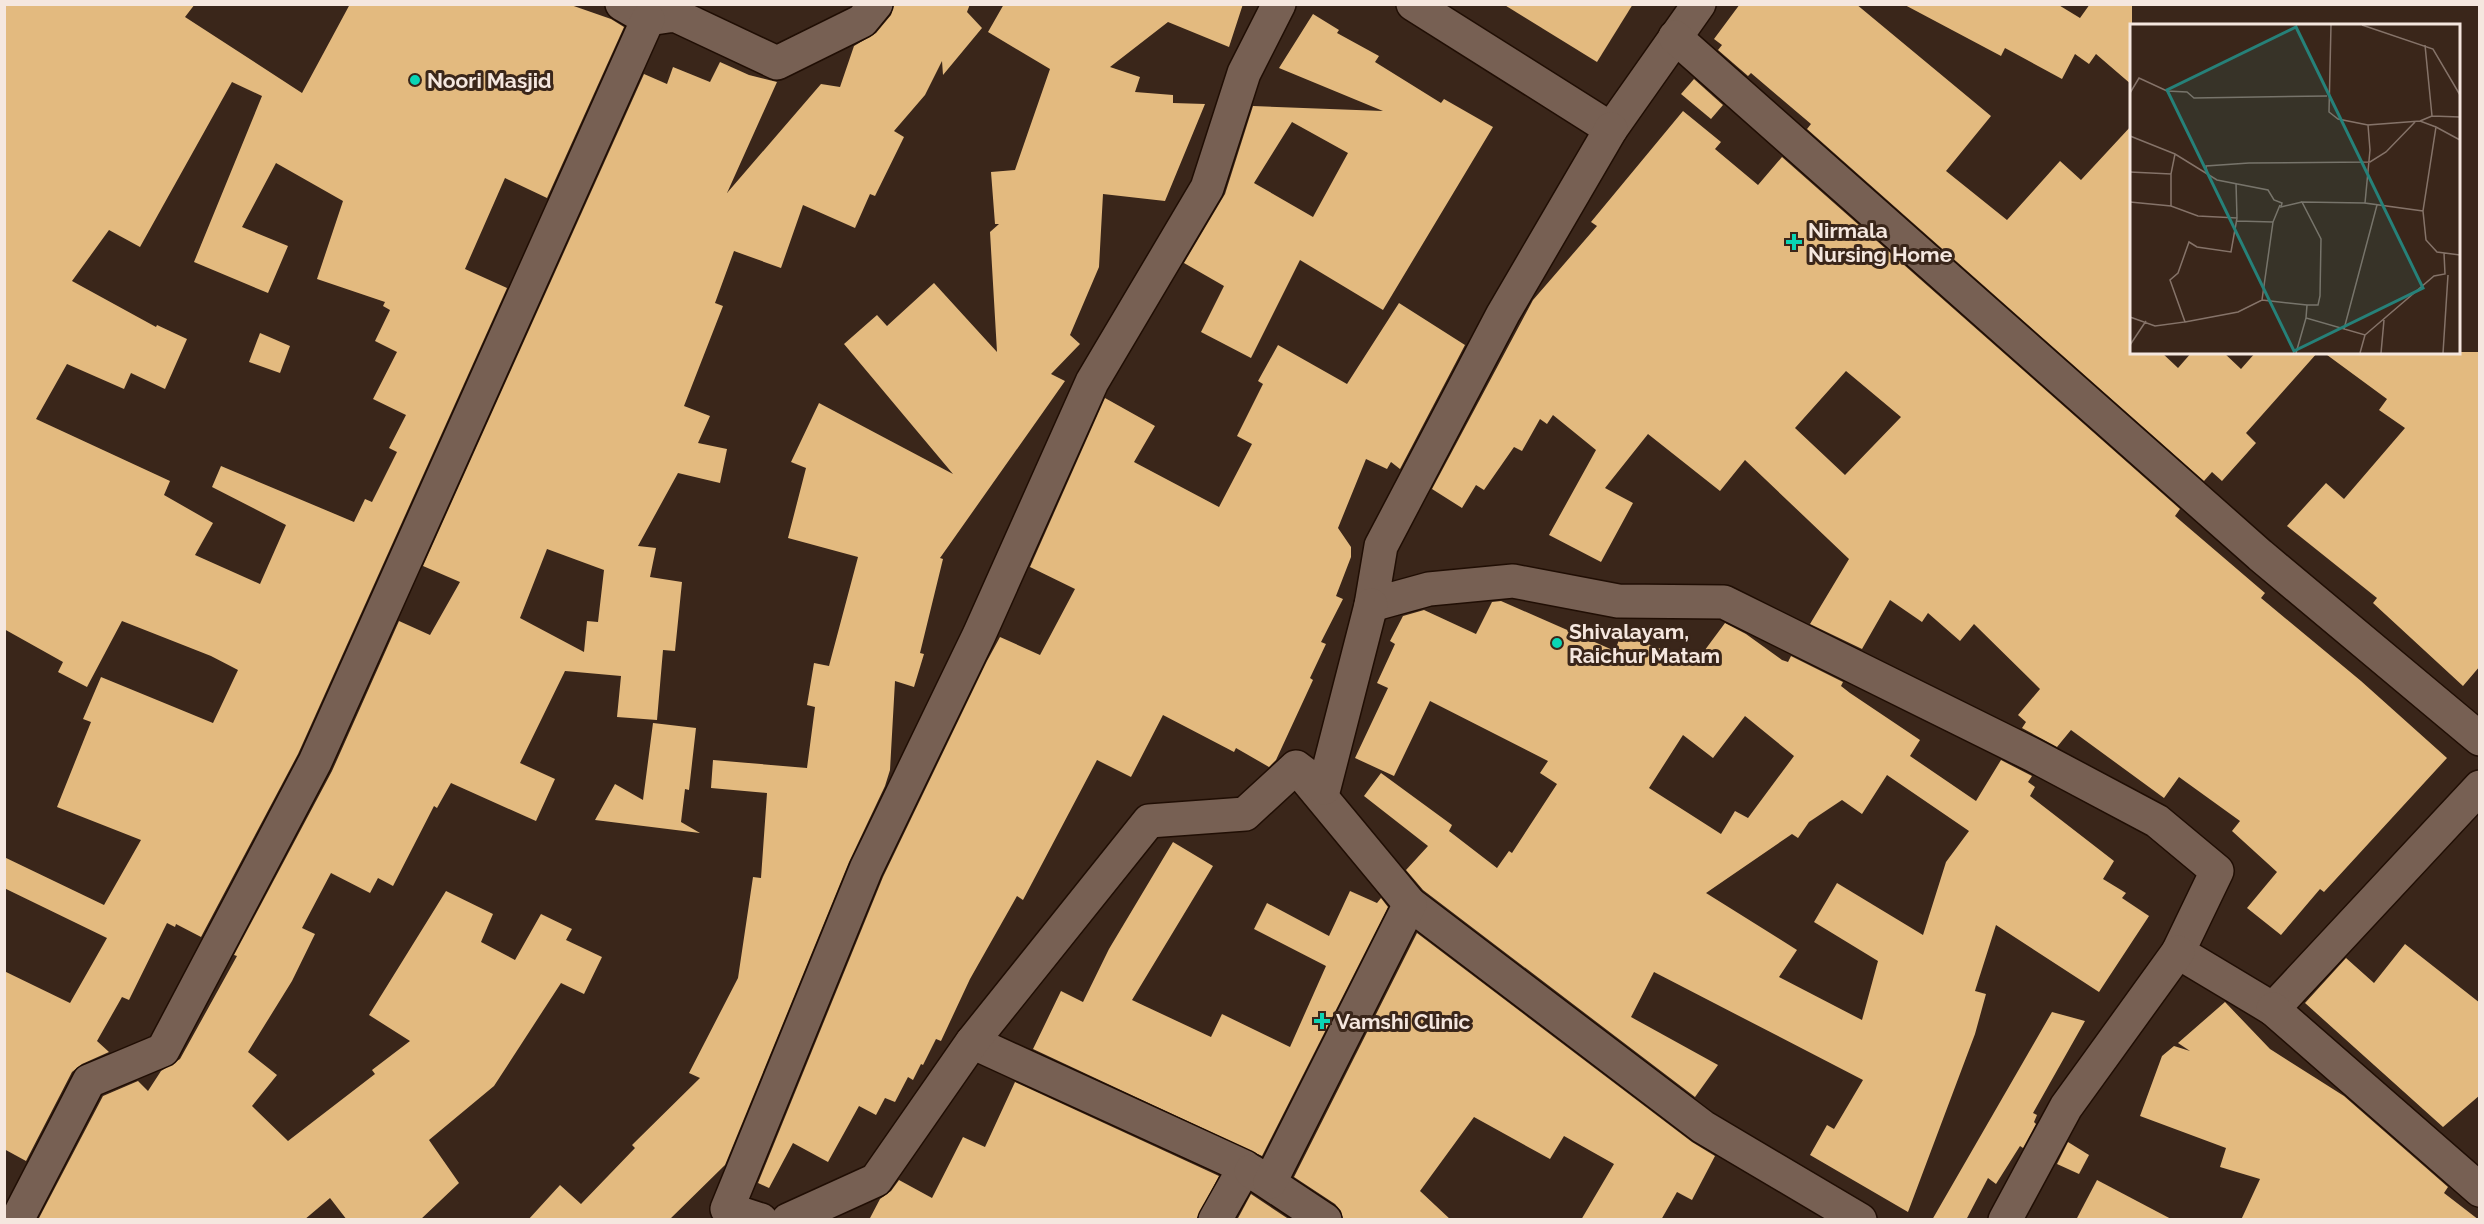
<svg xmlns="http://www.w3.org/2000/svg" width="2484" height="1224" viewBox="0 0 2484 1224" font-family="Raleway,sans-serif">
	<rect width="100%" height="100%" fill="#3a261a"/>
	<g fill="#e3ba7f" fill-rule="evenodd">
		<path d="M4,4H195L185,17L302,93L350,4H568L611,19L624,27L547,198L505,178L465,269L507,288L298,754L201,937L176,924L175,927L167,923L129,1000L122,997L97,1041L109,1052L82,1064L72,1072L26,1161L4,1149V971L70,1003L107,938L4,888V857L104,905L141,840L57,807L91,722L83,719L101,677L213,723L238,670L211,656L122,621L87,687L58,672L63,662L4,629ZM232,82L262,96L194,262L268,293L288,246L242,227L276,163L343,201L317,279L385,302L383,306L390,310L375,341L397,352L373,399L406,415L389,448L397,452L372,502L365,499L354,522L221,466L212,487L286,525L260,584L195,555L213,523L164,495L170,481L36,419L67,364L124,389L131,373L165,389L187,339L157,325L156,327L72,281L109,230L140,247Z"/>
		<path d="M894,4H970L967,12L982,28L943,75L942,61L925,95L894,131L904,137L875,196L870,194L855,228L803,205L781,268L734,251L715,303L723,306L684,406L710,416L698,443L727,449L720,483L678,473L638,546L656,548L650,577L682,582L675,651L663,650L657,720L617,717L621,676L565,671L520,763L555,779L536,821L451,783L437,808L434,806L393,886L378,878L370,893L331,873L302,928L315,934L292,981L248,1052L277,1075L252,1106L288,1141L375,1074L372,1070L410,1041L369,1015L446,891L493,914L481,942L515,960L541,914L572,929L566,940L602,957L584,994L561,983L494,1086L429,1140L459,1183L420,1220H347L330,1198L304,1220H38L103,1096L138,1081L148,1091L161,1071L180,1059L237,956L234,955L332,771L399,621L430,635L460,582L423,566L644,74L667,84L673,67L710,82L720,62L749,75L777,82L727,193L821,84L840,87L854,46L876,33L891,15ZM547,549L604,570L598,622L587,621L584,652L520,618Z"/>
		<polygon points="1004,4 1243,4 1229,47 1168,22 1110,67 1140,77 1135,92 1173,95 1173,103 1205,104 1165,201 1103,194 1099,267 1070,335 1080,344 1051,374 1065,381 940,558 943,559 920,653 924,654 914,687 895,681 890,770 885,786 849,862 725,1165 669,1220 528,1220 560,1185 581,1204 635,1148 632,1145 700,1078 689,1073 738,978 753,877 761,878 767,793 711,788 713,760 807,768 815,707 807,705 814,663 829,666 858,557 788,538 806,468 791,462 819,403 953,474 844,344 877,315 887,326 934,283 997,352 990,232 999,224 995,224 991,172 1015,170 1050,69 988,32"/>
		<polygon points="1503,4 1633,4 1597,62"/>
		<polygon points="1740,4 1856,4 1991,116 1946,171 2007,220 2060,161 2081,180 2132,125 2132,352 2161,352 2178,368 2192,352 2223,352 2241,369 2256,352 2318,352 2246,433 2256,443 2222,481 2212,472 2204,481 1807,129 1811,124 1751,73 1748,76 1718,50 1722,45 1714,39"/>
		<polygon points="1903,4 2057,4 2080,18 2090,4 2132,4 2132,85 2096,54 2089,64 2075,54 2062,79 2005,48 2001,56"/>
		<path d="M1313,14L1339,30L1337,33L1379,56L1375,62L1441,103L1444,99L1493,127L1383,310L1300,260L1251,358L1201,332L1224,286L1184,263L1225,194L1253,106L1383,111L1279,68ZM1292,122L1348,153L1313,217L1254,183Z"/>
		<polygon points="1694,79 1723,105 1711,119 1681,94"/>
		<path d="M1683,111L1721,142L1715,149L1758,185L1782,157L2180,509L2175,516L2265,593L2261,598L2361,681L2447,758L2324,892L2320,889L2281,935L2247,908L2277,872L2232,831L2240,821L2179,777L2164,798L2071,730L2057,747L2022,728L2026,722L2018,715L2040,689L1974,624L1960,641L1928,613L1922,622L1890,600L1862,649L1810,624L1849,559L1745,460L1720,491L1648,434L1605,488L1633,503L1601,562L1549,535L1596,450L1553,415L1547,424L1540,419L1522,451L1514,447L1484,490L1476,485L1462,508L1432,489L1533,300L1597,226L1591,222ZM1846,371L1901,417L1845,475L1795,428Z"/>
		<polygon points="1399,303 1465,345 1400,469 1391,462 1387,469 1366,459 1338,528 1351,547 1351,557 1336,596 1343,599 1321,642 1326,644 1310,678 1313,680 1276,760 1269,767 1236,748 1234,752 1163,715 1131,777 1097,760 1023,900 1017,896 970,979 941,1041 936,1039 923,1065 921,1064 913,1080 908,1077 895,1102 885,1098 876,1115 859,1106 828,1162 793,1143 769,1188 758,1183 883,877 987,661 1000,637 1040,655 1075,589 1030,567 1105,398 1155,426 1134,462 1219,507 1252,444 1237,436 1263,384 1258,381 1278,345 1347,384"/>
		<polygon points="260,333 290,346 280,373 249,362"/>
		<polygon points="2323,352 2480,352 2480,666 2463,686 2373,603 2377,598 2287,526 2326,483 2344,499 2405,428 2379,410 2387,399"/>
		<path d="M1501,601L1615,651L1621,634L1696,662L1725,623L1746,634L1782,660L1788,662L1791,656L1843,682L1841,686L1850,693L1920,740L1910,756L1976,801L2001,760L2032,776L2028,782L2035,787L2030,796L2114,861L2103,879L2126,893L2122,898L2149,916L2099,992L1996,925L1975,991L1986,994L1975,1034L1908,1212L1810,1155L1827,1125L1834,1129L1863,1080L1654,972L1631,1017L1718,1065L1695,1097L1423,890L1406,870L1428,846L1364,796L1381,773L1452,825L1449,831L1497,868L1509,851L1512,853L1557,784L1540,773L1548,761L1430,701L1394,776L1355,758L1388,688L1377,683L1395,644L1390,641L1403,616L1424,610L1476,634L1492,602ZM1745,716L1794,756L1748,818L1735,811L1721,834L1649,788L1683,735L1713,758ZM1887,775L1969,831L1946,862L1923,935L1837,883L1814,922L1878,961L1862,1020L1779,977L1797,950L1706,893L1792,834L1798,838L1809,822L1842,800L1862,814Z"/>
		<polygon points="653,723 696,728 689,790 685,789 681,822 700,833 595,820 615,784 643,800"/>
		<polygon points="1173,842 1213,866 1132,1000 1211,1037 1222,1014 1290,1047 1326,966 1254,929 1267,903 1329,936 1350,891 1377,903 1381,898 1388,907 1262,1156 1033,1049 1061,991 1083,1002 1109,949"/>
		<polygon points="1417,933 1692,1142 1715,1156 1692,1200 1677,1192 1661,1220 1581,1220 1614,1164 1564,1136 1550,1159 1474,1117 1420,1191 1451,1220 1343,1220 1341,1211 1335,1204 1294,1177"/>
		<polygon points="2405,944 2480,1003 2480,1095 2443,1127 2305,1003 2346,958 2374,983"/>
		<polygon points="2225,1002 2270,1049 2344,1096 2448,1187 2444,1193 2479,1220 2241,1220 2260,1179 2220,1167 2226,1148 2140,1116 2162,1056 2174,1046 2190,1051 2178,1043"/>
		<polygon points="2052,1012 2085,1021 2033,1113 2037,1115 2034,1122 2036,1124 2023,1148 2020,1146 1996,1184 1988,1178 1966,1220 1932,1220"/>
		<polygon points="1015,1082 1219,1176 1196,1220 869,1220 880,1199 891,1191 899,1180 932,1198 963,1137 985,1147"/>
		<polygon points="2068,1142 2089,1155 2079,1174 2057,1164"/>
		<polygon points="2097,1180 2173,1220 2076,1220"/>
		<polygon points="1251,1194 1290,1220 1237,1220"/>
	</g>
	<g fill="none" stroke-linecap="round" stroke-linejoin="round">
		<defs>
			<g id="minor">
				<polyline points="622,4 648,19 675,15 777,63 862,21 876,4"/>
				<polyline points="1413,4 1611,129 1699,4"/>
				<polyline points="1675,37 2260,555 2480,739"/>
				<polyline points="1611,129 1503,314 1381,546 1371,605 1429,589 1513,581 1618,601 1724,602 2033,755 2157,821 2217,871 2178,952 2273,1009 2480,787"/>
				<polyline points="1410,904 1703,1127 1860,1220"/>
				<polyline points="2273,1009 2480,1190"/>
				<polyline points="972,1042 1245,1167 1215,1220"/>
				<polyline points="1251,1171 1325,1220"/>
				<polyline points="1270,1182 1410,904 1303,775"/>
				<polyline points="17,1220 89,1081 163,1050 315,762 648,19"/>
				<polyline points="761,1220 727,1209 866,869 979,635 1092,382 1207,188 1244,73 1279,4"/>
				<polyline points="788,1220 876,1180 972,1042 1149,821 1245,814 1296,767 1324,788 1371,605"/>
				<polyline points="2005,1220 2066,1107 2178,952"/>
			</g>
		</defs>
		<use href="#minor" stroke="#200e04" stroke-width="36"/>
		<use href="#minor" stroke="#776053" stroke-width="33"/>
	</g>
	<g fill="#0ad5b5" stroke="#3a261a" stroke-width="2">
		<circle cx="415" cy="80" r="6"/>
		<path d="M1791 233h6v6h6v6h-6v6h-6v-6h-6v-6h6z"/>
		<circle cx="1557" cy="643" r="6"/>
		<path d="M1319 1012h6v6h6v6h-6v6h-6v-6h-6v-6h6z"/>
	</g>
	<g text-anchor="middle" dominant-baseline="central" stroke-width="6" stroke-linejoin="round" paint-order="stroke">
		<g font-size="21" font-weight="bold" fill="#f5e7df" stroke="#3a261a" text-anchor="start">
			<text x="427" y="80">Noori Masjid</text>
			<text x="1808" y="230">Nirmala<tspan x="1808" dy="24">Nursing Home</tspan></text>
			<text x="1569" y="631">Shivalayam,<tspan x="1569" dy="24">Raichur Matam</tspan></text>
			<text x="1336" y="1021">Vamshi Clinic</text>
		</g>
	</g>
	<g transform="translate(2130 24)">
		<rect width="330" height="330" fill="#3a261a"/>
		<path fill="none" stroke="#857369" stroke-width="1.5" d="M201,1L199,88L208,95L238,101M232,1L303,25L330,71M0,69L9,54L37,67L57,68L64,74L197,72M302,92L330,93M290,97L302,92L295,21M0,112L45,130L87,156L138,166L144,176L152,179L151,183L172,178M330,116L306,103L293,187L296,216L307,228L330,231M0,148L41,150L45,130M77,148L76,142L119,139L240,138L256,128L285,98M41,150V182M0,178L41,182L68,192L107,194L106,159M235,179L172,178L191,215L190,272L188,281H177L176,294L235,311L304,252L315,250L314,229M293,187L235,179L240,126L238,101L290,97L306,103M107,197L143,198L150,181M132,276L143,198M0,293L25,302L55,298L40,256L48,249L59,218L67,223L101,228L107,194M55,298L108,288L132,276L177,281M214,305L247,181M0,321L16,297M166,329L176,294M230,329L235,311M251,329L254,296M313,329L318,251"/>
		<path fill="#268179" fill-opacity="0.15" stroke="#268179" stroke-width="3" d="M166,3L293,264L164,327L37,66Z"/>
		<rect width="330" height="330" fill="none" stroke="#f5e7df" stroke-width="3"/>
	</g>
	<rect width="2484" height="1224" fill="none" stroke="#f5e7df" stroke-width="12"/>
</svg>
